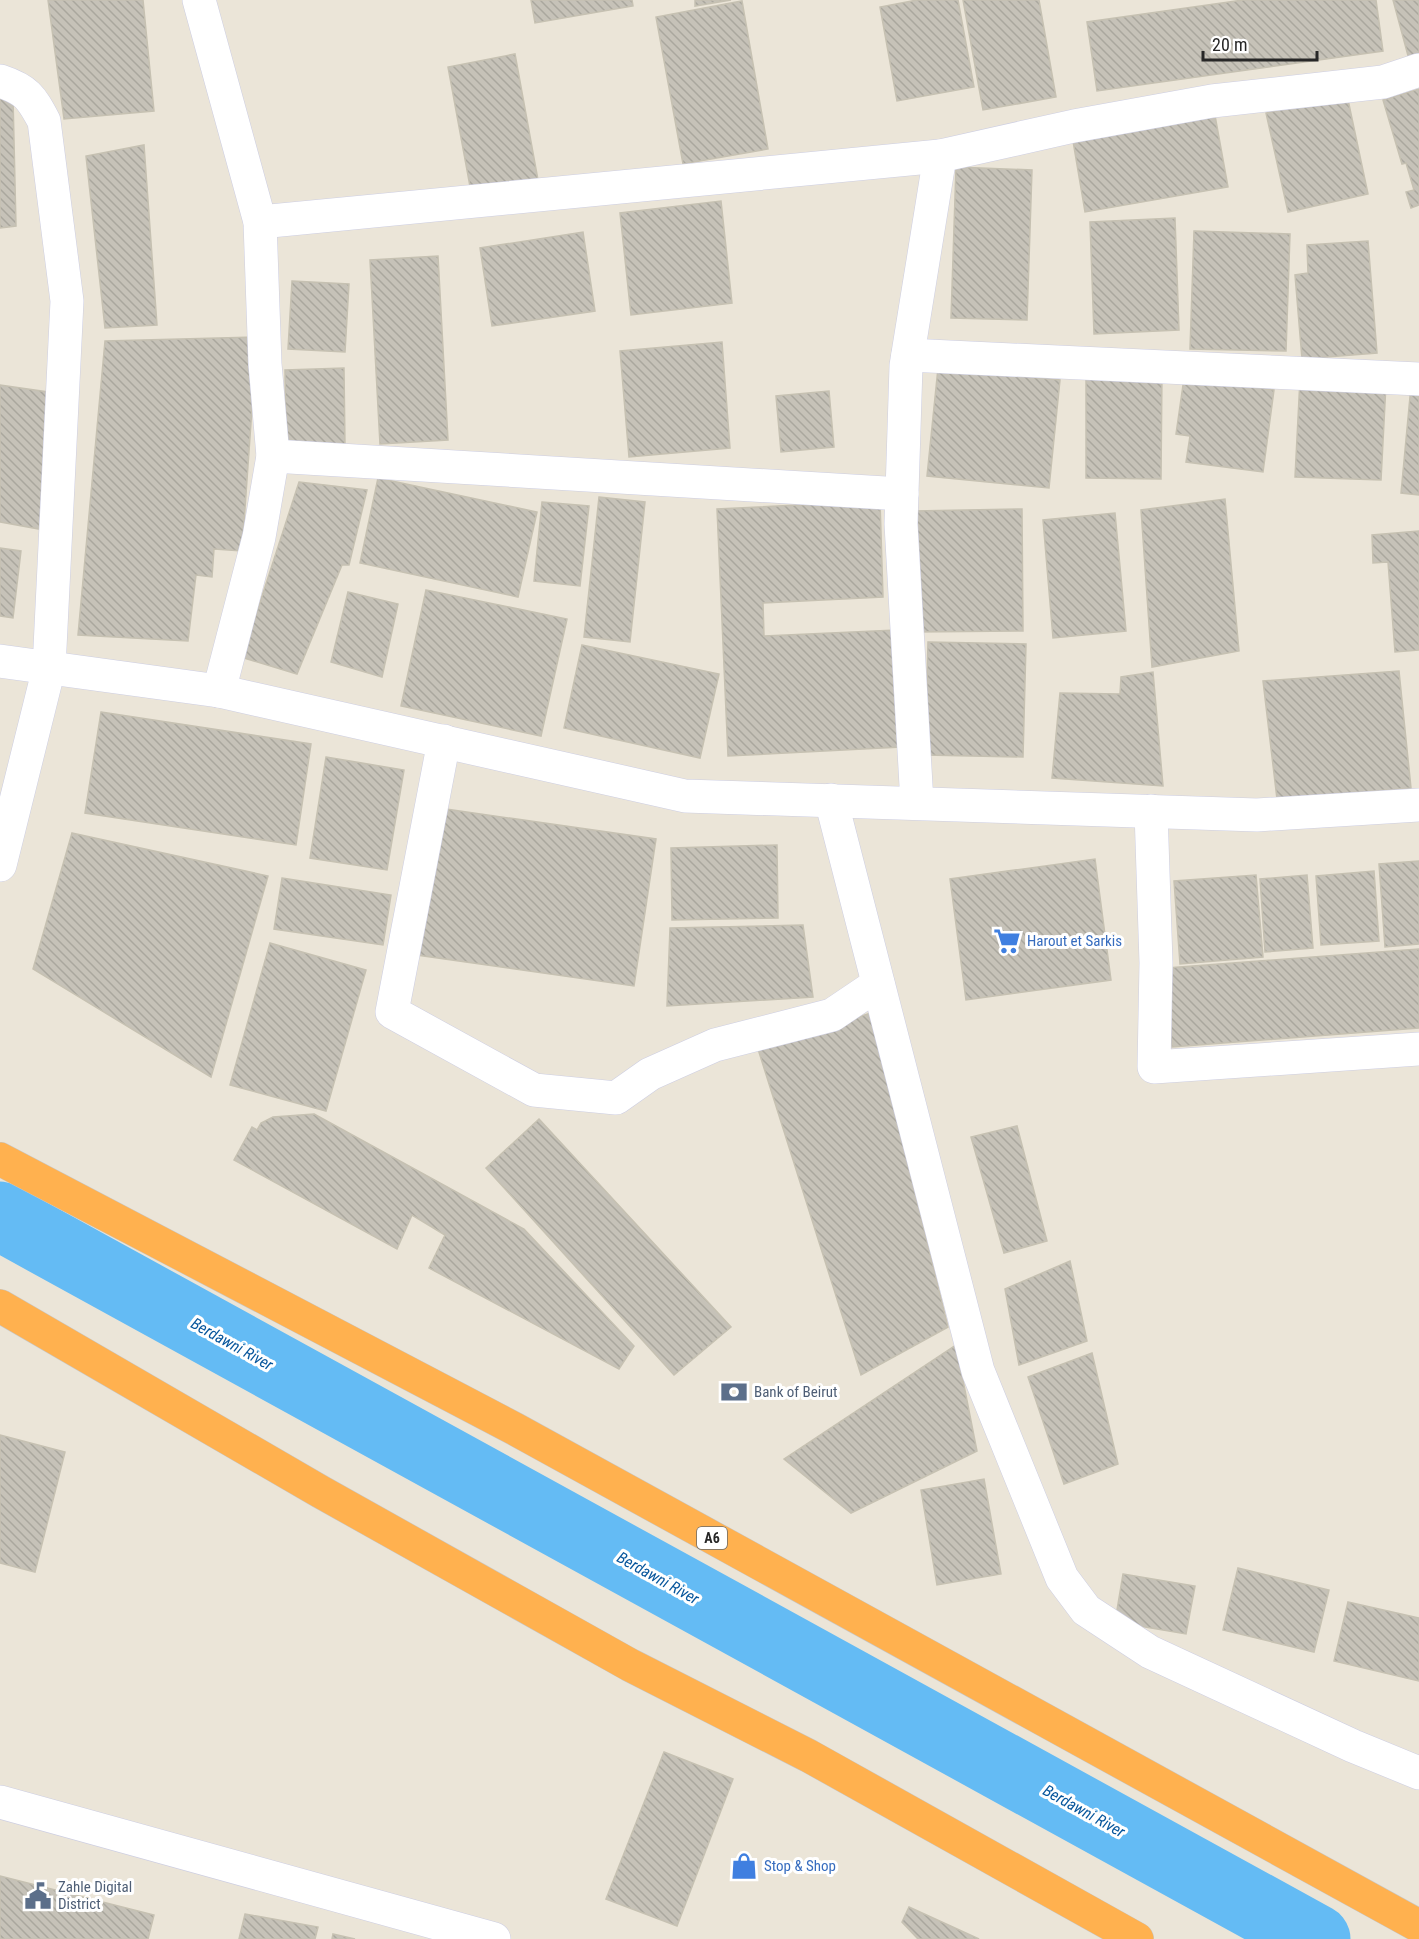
<svg xmlns="http://www.w3.org/2000/svg" width="1419" height="1939" viewBox="0 0 1419 1939" font-family="'Roboto Condensed',sans-serif">
	<defs>
		<pattern id="building-back-hatch" width="6" height="6" patternUnits="userSpaceOnUse" patternTransform="scale(1.5)"><rect width="6" height="6" fill="#c6c2b8"/><path d="M-1 5l2 2M0 0l6 6M5-1l2 2" fill="none" stroke="#aaa79e"/></pattern>
	</defs>
	<rect width="100%" height="100%" fill="#ebe5d8"/>
	<g fill="none" stroke-linecap="round" stroke-linejoin="round">
		<polyline stroke="#64bbf4" stroke-width="69" points="0,1216 1316,1939"/>
	</g>
	<g fill="url(#building-back-hatch)" stroke="#c6c1b2" stroke-width="1.5">
		<polygon points="48,0 143,0 154,111 64,119"/>
		<polygon points="531,0 632,0 633,6 535,23"/>
		<polygon points="695,0 731,0 695,6"/>
		<polygon points="917,0 958,0 974,87 897,101 880,7"/>
		<polygon points="963,0 1039,0 1056,97 983,110"/>
		<polygon points="1243,0 1376,0 1383,51 1097,91 1087,22"/>
		<polygon points="1393,0 1419,0 1419,60 1410,63"/>
		<polygon points="742,1 768,149 683,164 656,17"/>
		<polygon points="515,54 538,180 471,192 448,67"/>
		<polygon points="1419,89 1419,205 1411,208 1406,192 1414,190 1406,163 1402,164 1383,100"/>
		<polygon points="1347,95 1368,194 1288,212 1266,113"/>
		<polygon points="0,98 13,98 16,226 0,228"/>
		<polygon points="1214,110 1228,187 1085,212 1072,135"/>
		<polygon points="144,145 157,325 105,328 86,156"/>
		<polygon points="956,167 1032,170 1027,320 951,318"/>
		<polygon points="721,201 732,303 631,315 620,213"/>
		<polygon points="1175,218 1179,330 1094,334 1090,222"/>
		<polygon points="1194,231 1290,234 1286,351 1190,349"/>
		<polygon points="583,232 595,311 492,326 480,248"/>
		<polygon points="1368,241 1377,353 1302,359 1295,275 1308,273 1307,245"/>
		<polygon points="438,256 448,440 380,444 370,260"/>
		<polygon points="292,281 349,284 345,352 288,349"/>
		<polygon points="257,337 242,551 214,549 212,577 196,575 188,641 78,635 105,341"/>
		<polygon points="722,342 730,448 629,457 620,351"/>
		<polygon points="344,368 345,446 286,447 285,370"/>
		<polygon points="938,368 1060,380 1049,488 927,476"/>
		<polygon points="1086,373 1162,373 1161,479 1086,478"/>
		<polygon points="1184,378 1274,390 1263,472 1186,462 1190,436 1176,434"/>
		<polygon points="1300,379 1386,384 1381,480 1295,477"/>
		<polygon points="0,385 55,393 39,529 0,522"/>
		<polygon points="1411,386 1419,387 1419,495 1401,493"/>
		<polygon points="829,391 834,447 781,452 776,396"/>
		<polygon points="378,478 537,512 518,597 360,563"/>
		<polygon points="299,482 367,490 349,565 342,565 297,674 244,658 253,624"/>
		<polygon points="599,497 645,502 630,642 584,637"/>
		<polygon points="1225,499 1239,651 1152,667 1141,510"/>
		<polygon points="880,501 883,597 763,603 764,636 896,630 901,747 728,756 717,509"/>
		<polygon points="542,502 589,506 580,586 534,581"/>
		<polygon points="1022,509 1023,631 915,632 914,511"/>
		<polygon points="1115,513 1126,631 1053,638 1043,520"/>
		<polygon points="1419,531 1419,650 1395,652 1388,562 1373,563 1372,535"/>
		<polygon points="0,548 21,551 13,618 0,616"/>
		<polygon points="426,590 567,619 541,736 401,706"/>
		<polygon points="348,592 398,604 382,677 331,662"/>
		<polygon points="928,642 1026,644 1023,757 925,755"/>
		<polygon points="582,645 719,674 700,758 564,728"/>
		<polygon points="1399,671 1411,788 1277,799 1263,681"/>
		<polygon points="1153,672 1163,786 1052,778 1060,693 1120,694 1121,677"/>
		<polygon points="101,712 311,744 296,845 85,813"/>
		<polygon points="326,757 404,770 387,870 310,858"/>
		<polygon points="439,808 656,839 634,986 417,955"/>
		<polygon points="72,833 268,876 211,1077 33,969"/>
		<polygon points="777,845 778,918 672,920 671,848"/>
		<polygon points="1095,859 1111,980 966,1000 950,879"/>
		<polygon points="1419,861 1419,944 1385,947 1379,864"/>
		<polygon points="1374,871 1379,941 1321,945 1316,876"/>
		<polygon points="1256,875 1263,957 1180,964 1174,881"/>
		<polygon points="1307,875 1313,948 1265,952 1260,879"/>
		<polygon points="282,878 391,895 383,945 274,929"/>
		<polygon points="803,925 813,997 667,1006 670,928"/>
		<polygon points="270,943 366,970 326,1111 230,1085"/>
		<polygon points="1419,949 1419,1028 1172,1047 1167,968"/>
		<polygon points="871,1013 948,1327 861,1375 758,1049"/>
		<polygon points="314,1114 524,1229 634,1346 619,1369 429,1268 445,1235 412,1215 397,1249 234,1160 252,1127 257,1130 261,1123 273,1117"/>
		<polygon points="539,1119 731,1327 674,1375 486,1168"/>
		<polygon points="1017,1126 1047,1241 1004,1253 971,1137"/>
		<polygon points="1070,1261 1087,1341 1019,1365 1005,1289"/>
		<polygon points="956,1345 977,1451 851,1513 784,1459"/>
		<polygon points="1092,1353 1118,1464 1064,1484 1028,1377"/>
		<polygon points="0,1435 65,1452 35,1572 0,1563"/>
		<polygon points="984,1479 1001,1574 937,1585 921,1490"/>
		<polygon points="1238,1568 1329,1590 1314,1652 1223,1630"/>
		<polygon points="1123,1574 1195,1586 1186,1634 1115,1622"/>
		<polygon points="1348,1602 1419,1618 1419,1681 1334,1661"/>
		<polygon points="664,1752 733,1779 677,1926 606,1899"/>
		<polygon points="0,1876 154,1915 148,1939 0,1939"/>
		<polygon points="909,1907 979,1939 918,1939 902,1922"/>
		<polygon points="245,1914 318,1927 315,1939 239,1939"/>
		<polygon points="333,1934 355,1939 332,1939"/>
	</g>
	<g fill="none" stroke-linecap="round" stroke-linejoin="round">
		<defs>
			<g id="minor">
				<polyline points="199,0 260,222 265,364 273,456 259,537 219,691"/>
				<path d="M0,81C27,90 31,97 44,121L67,301L49,668L0,865"/>
				<polyline points="260,222 940,156 1074,126 1212,101 1383,82 1419,70"/>
				<polyline points="908,355 1419,379"/>
				<polyline points="273,456 902,494"/>
				<polyline points="0,661 219,691 685,796 1257,815 1419,805"/>
				<polyline points="444,741 392,1012 534,1090 616,1098 650,1074 715,1045 832,1015 878,984"/>
				<polyline points="831,800 978,1371 1062,1578 1086,1610 1150,1652 1353,1746 1419,1773"/>
				<polyline points="917,803 901,524 906,366 940,156"/>
				<polyline points="1151,811 1156,963 1154,1067 1419,1049"/>
				<polyline points="0,1802 494,1939"/>
			</g>
			<g id="highway">
				<polyline points="0,1159 515,1429 1419,1926"/>
				<polyline points="0,1306 321,1492 630,1665 809,1756 1137,1939"/>
			</g>
		</defs>
		<use href="#minor" stroke="#cdcee2" stroke-width="34"/>
		<use href="#highway" stroke="#c7c7c7" stroke-width="34"/>
		<use href="#minor" stroke="#fff" stroke-width="33"/>
		<use href="#highway" stroke="#ffb14f" stroke-width="33"/>
	</g>
	<defs>
		<symbol id="supermarket-bare" viewBox="-9 -9 18 18"><path d="M-6-5.5h2.5l.6 2H6L4.5 2H-2.5L-4.4-4H-6ZM-1.5 3.2a1.3 1.3 0 1 0 .1 0ZM3 3.2a1.3 1.3 0 1 0 .1 0Z" fill="#3f7fe0" stroke="#fff" stroke-width="2.5" paint-order="stroke"/></symbol>
		<symbol id="bank-bare" viewBox="-9 -9 18 18"><path d="M-6-4H6V4H-6ZM0-2.3a2.3 2.3 0 1 0 0 4.6a2.3 2.3 0 1 0 0-4.6Z" fill="#5c6f8a" stroke="#fff" stroke-width="2.5" paint-order="stroke"/></symbol>
		<symbol id="shop-bare" viewBox="-9 -9 18 18"><path d="M-5-2.5h2.3a2.7 3.5 0 0 1 5.4 0H5L5.5 6h-11ZM-1.5-2.5h3a1.5 2.3 0 0 0-3 0Z" fill="#3f7fe0" stroke="#fff" stroke-width="2.5" paint-order="stroke"/></symbol>
		<symbol id="civic-bare" viewBox="-9 -9 18 18"><path d="M-.6-6.5H3V-4.5H.6V-3L4-1V1h2V6H-6V1h2V-1L-.6-3ZM-1.2 2.5V6h2.4V2.5Z" fill="#5c6f8a" stroke="#fff" stroke-width="2.5" paint-order="stroke"/></symbol>
	</defs>
	<g fill-rule="evenodd">
		<use href="#supermarket-bare" x="988" y="922" width="38" height="38"/>
		<use href="#bank-bare" x="715" y="1373" width="38" height="38"/>
		<use href="#shop-bare" x="725" y="1847" width="38" height="38"/>
		<use href="#civic-bare" x="19" y="1877" width="38" height="38"/>
	</g>
	<g text-anchor="middle" dominant-baseline="central" stroke-width="6" stroke-linejoin="round" paint-order="stroke">
		<rect fill="#fff" stroke="#686868" stroke-width="1.5" x="697" y="1527" width="30" height="22" rx="4.5"/>
		<g font-size="14" font-weight="bold" fill="#272727">
			<text x="712" y="1538">A6</text>
		</g>
		<g font-size="15" fill="#366cbe" stroke="#fff" text-anchor="start">
			<text x="1027" y="941">Harout et Sarkis</text>
			<text x="764" y="1866">Stop &amp; Shop</text>
		</g>
		<g font-size="15" fill="#4e5e75" stroke="#fff" text-anchor="start">
			<text x="754" y="1392">Bank of Beirut</text>
			<text x="58" y="1887">Zahle Digital<tspan x="58" dy="17">District</tspan></text>
		</g>
		<g font-size="16" font-style="italic" fill="#07569c" stroke="#fff">
			<text transform="translate(232 1344) rotate(29)">Berdawni River</text>
			<text transform="translate(658 1578) rotate(29)">Berdawni River</text>
			<text transform="translate(1084 1811) rotate(29)">Berdawni River</text>
		</g>
	</g>
	<path d="M1203 51v9h114v-9" fill="none" stroke="#272727" stroke-width="3"/>
	<text x="1212" y="51" font-size="18" fill="#272727" stroke="#ffffff" stroke-width="4.5" paint-order="stroke">20 m</text>
</svg>
